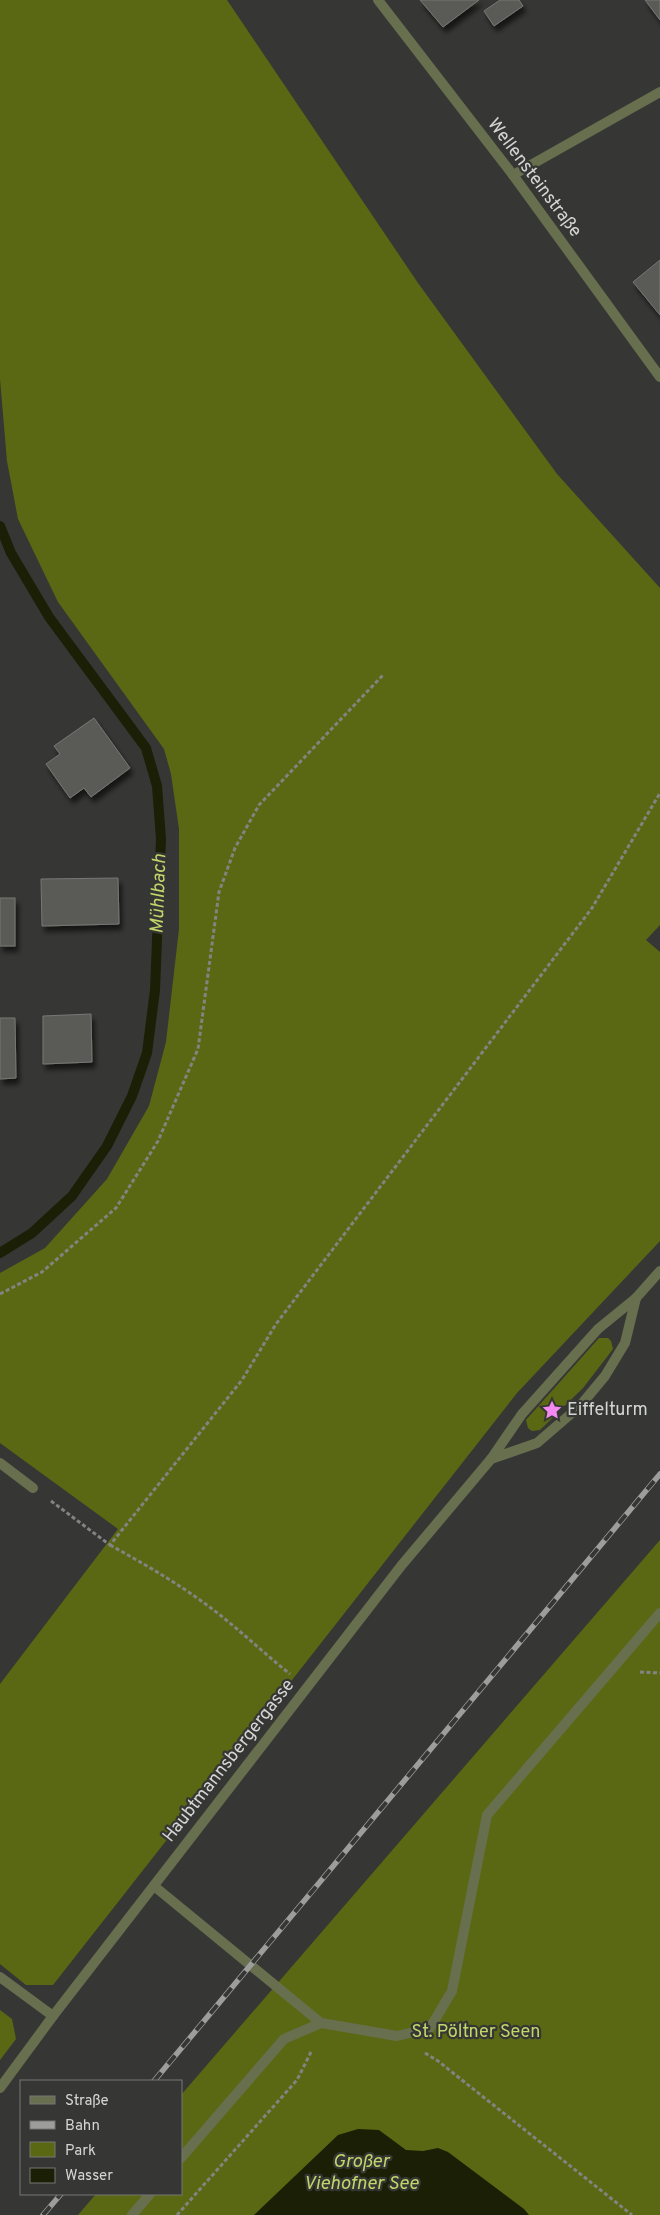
<svg xmlns="http://www.w3.org/2000/svg" width="660" height="2215" viewBox="0 0 660 2215" font-family="Overpass,sans-serif">
	<defs>
		<filter id="shadow"><feDropShadow dx="3" dy="5.5" stdDeviation="2.5" flood-color="#0009"/></filter>
	</defs>
	<rect width="100%" height="100%" fill="#363734"/>
	<g fill="#5b6813">
		<polygon points="0,0 227,0 418,283 557,474 660,588 660,925 646,940 660,952 660,1241 517,1393 53,1985 26,1985 0,1964 0,1684 118,1529 0,1443 0,1273 45,1248 107,1179 149,1106 166,1042 179,929 179,829 171,774 164,749 58,602 18,519 7,461 0,379"/>
		<polygon points="599,1338 608,1338 611,1341 613,1349 583,1388 540,1430 532,1431 528,1428 526,1420"/>
		<polygon points="660,1540 660,2215 78,2215 96,2194 181,2194 181,2095"/>
		<polygon points="0,2010 12,2019 16,2039 0,2060"/>
	</g>
	<polygon fill="#1a1f06" points="358,2129 379,2130 406,2150 423,2151 438,2148 448,2152 524,2209 529,2215 254,2215 338,2135"/>
	<g fill="none" stroke-linecap="round" stroke-linejoin="round">
		<polyline stroke="#1a1f06" stroke-width="10" points="0,526 11,553 49,617 146,748 157,786 161,839 155,990 147,1053 132,1096 107,1146 72,1196 32,1233 0,1253"/>
	</g>
	<g fill="#5a5a57" stroke="#777875" filter="url(#shadow)">
		<polygon points="420,0 479,0 443,27"/>
		<polygon points="500,0 519,0 523,6 494,26 484,11"/>
		<polygon points="645,0 660,0 660,20"/>
		<polygon points="660,260 660,315 633,282"/>
		<polygon points="94,718 130,768 91,797 84,788 70,798 46,764 60,754 54,746"/>
		<polygon points="118,878 119,924 42,926 41,879"/>
		<rect x="0" y="898" width="15" height="48"/>
		<polygon points="91,1014 92,1062 43,1064 43,1016"/>
		<polygon points="0,1018 15,1018 16,1078 0,1079"/>
	</g>
	<g fill="none" stroke-linecap="round" stroke-linejoin="round">
		<g stroke="#838481" stroke-width="3" stroke-dasharray="4 2.5" stroke-linecap="butt">
			<polyline points="0,1294 42,1272 116,1208 158,1141 198,1049 219,892 235,848 259,805 383,675"/>
			<polyline points="51,1501 110,1545 242,1380 276,1324 592,908 660,793"/>
			<path d="M110,1545C148,1566 186,1588 220,1615C244,1634 266,1655 290,1674"/>
			<polyline points="640,1672 660,1673"/>
			<polyline points="425,2053 438,2061 632,2215"/>
			<polyline points="177,2215 297,2080 311,2052"/>
		</g>
		<g stroke="#686f4f" stroke-width="10">
			<polyline points="181,2158 284,2039 321,2023 397,2036 430,2028 452,1991 487,1815 660,1613"/>
			<polyline points="132,2215 150,2194"/>
		</g>
		<g stroke="#686f4f" stroke-width="10">
			<polyline points="378,0 513,175 660,377"/>
			<polyline points="513,175 660,92"/>
			<polyline points="491,1459 537,1443 580,1406 605,1376 625,1343 636,1298"/>
			<polyline points="0,1463 33,1488"/>
			<polyline points="154,1886 321,2023"/>
			<polyline points="0,1977 53,2016"/>
			<polyline points="0,2088 53,2016 401,1566 491,1459 522,1414 598,1329 636,1298 660,1271"/>
		</g>
		<defs>
			<g id="rail">
				<polyline points="154,2081 660,1474"/>
				<polyline points="43,2215 61,2194"/>
			</g>
		</defs>
		<use href="#rail" stroke="#9d9e9b" stroke-width="5.5"/>
		<use href="#rail" stroke="#363734" stroke-width="4" stroke-dasharray="11" stroke-linecap="butt"/>
	</g>
	<defs>
		<symbol id="sight-bare" viewBox="-9 -9 18 18"><path d="M0-6L1.8-2.2L6-1.7L2.9 1.2L3.7 5.4L0 3.3L-3.7 5.4L-2.9 1.2L-6-1.7L-1.8-2.2Z" fill="#f489f1" stroke="#363734" stroke-width="2.5" paint-order="stroke"/></symbol>
	</defs>
	<g fill-rule="evenodd">
		<use href="#sight-bare" x="538" y="1396" width="28" height="28"/>
	</g>
	<g text-anchor="middle" dominant-baseline="central" stroke-width="4.5" stroke-linejoin="round" paint-order="stroke">
		<g font-size="18" fill="#d5d6d4" stroke="#363734">
			<text transform="translate(534 178) rotate(53)">Wellensteinstraße</text>
			<text transform="translate(229 1761) rotate(-52)">Haubtmannsbergergasse</text>
		</g>
		<g font-size="18" fill="#d5d6d4" stroke="#363734" text-anchor="start">
			<text x="567" y="1410">Eiffelturm</text>
		</g>
		<g font-size="18" fill="#c2d669" stroke="#363734">
			<text x="476" y="2032">St. Pöltner Seen</text>
		</g>
		<g font-size="19" font-style="italic" fill="#c2d669" stroke="#363734">
			<text transform="translate(159 894) rotate(-88)">Mühlbach</text>
			<text x="361" y="2162">Großer<tspan x="361" dy="22">Viehofner See</tspan></text>
		</g>
	</g>
	<rect x="20" y="2080" width="162" height="115" fill="#363734" stroke="#767774"/>
	<rect x="30" y="2096" width="25" height="8" fill="#686f4f" stroke="#767774"/>
	<text x="65" y="2105" font-size="15" fill="#d5d6d4">Straße</text>
	<rect x="30" y="2121" width="25" height="8" fill="#9d9e9b" stroke="#767774"/>
	<text x="65" y="2130" font-size="15" fill="#d5d6d4">Bahn</text>
	<rect x="30" y="2142" width="25" height="15" fill="#5b6813" stroke="#767774"/>
	<text x="65" y="2155" font-size="15" fill="#d5d6d4">Park</text>
	<rect x="30" y="2168" width="25" height="15" fill="#1a1f06" stroke="#767774"/>
	<text x="65" y="2180" font-size="15" fill="#d5d6d4">Wasser</text>
</svg>
